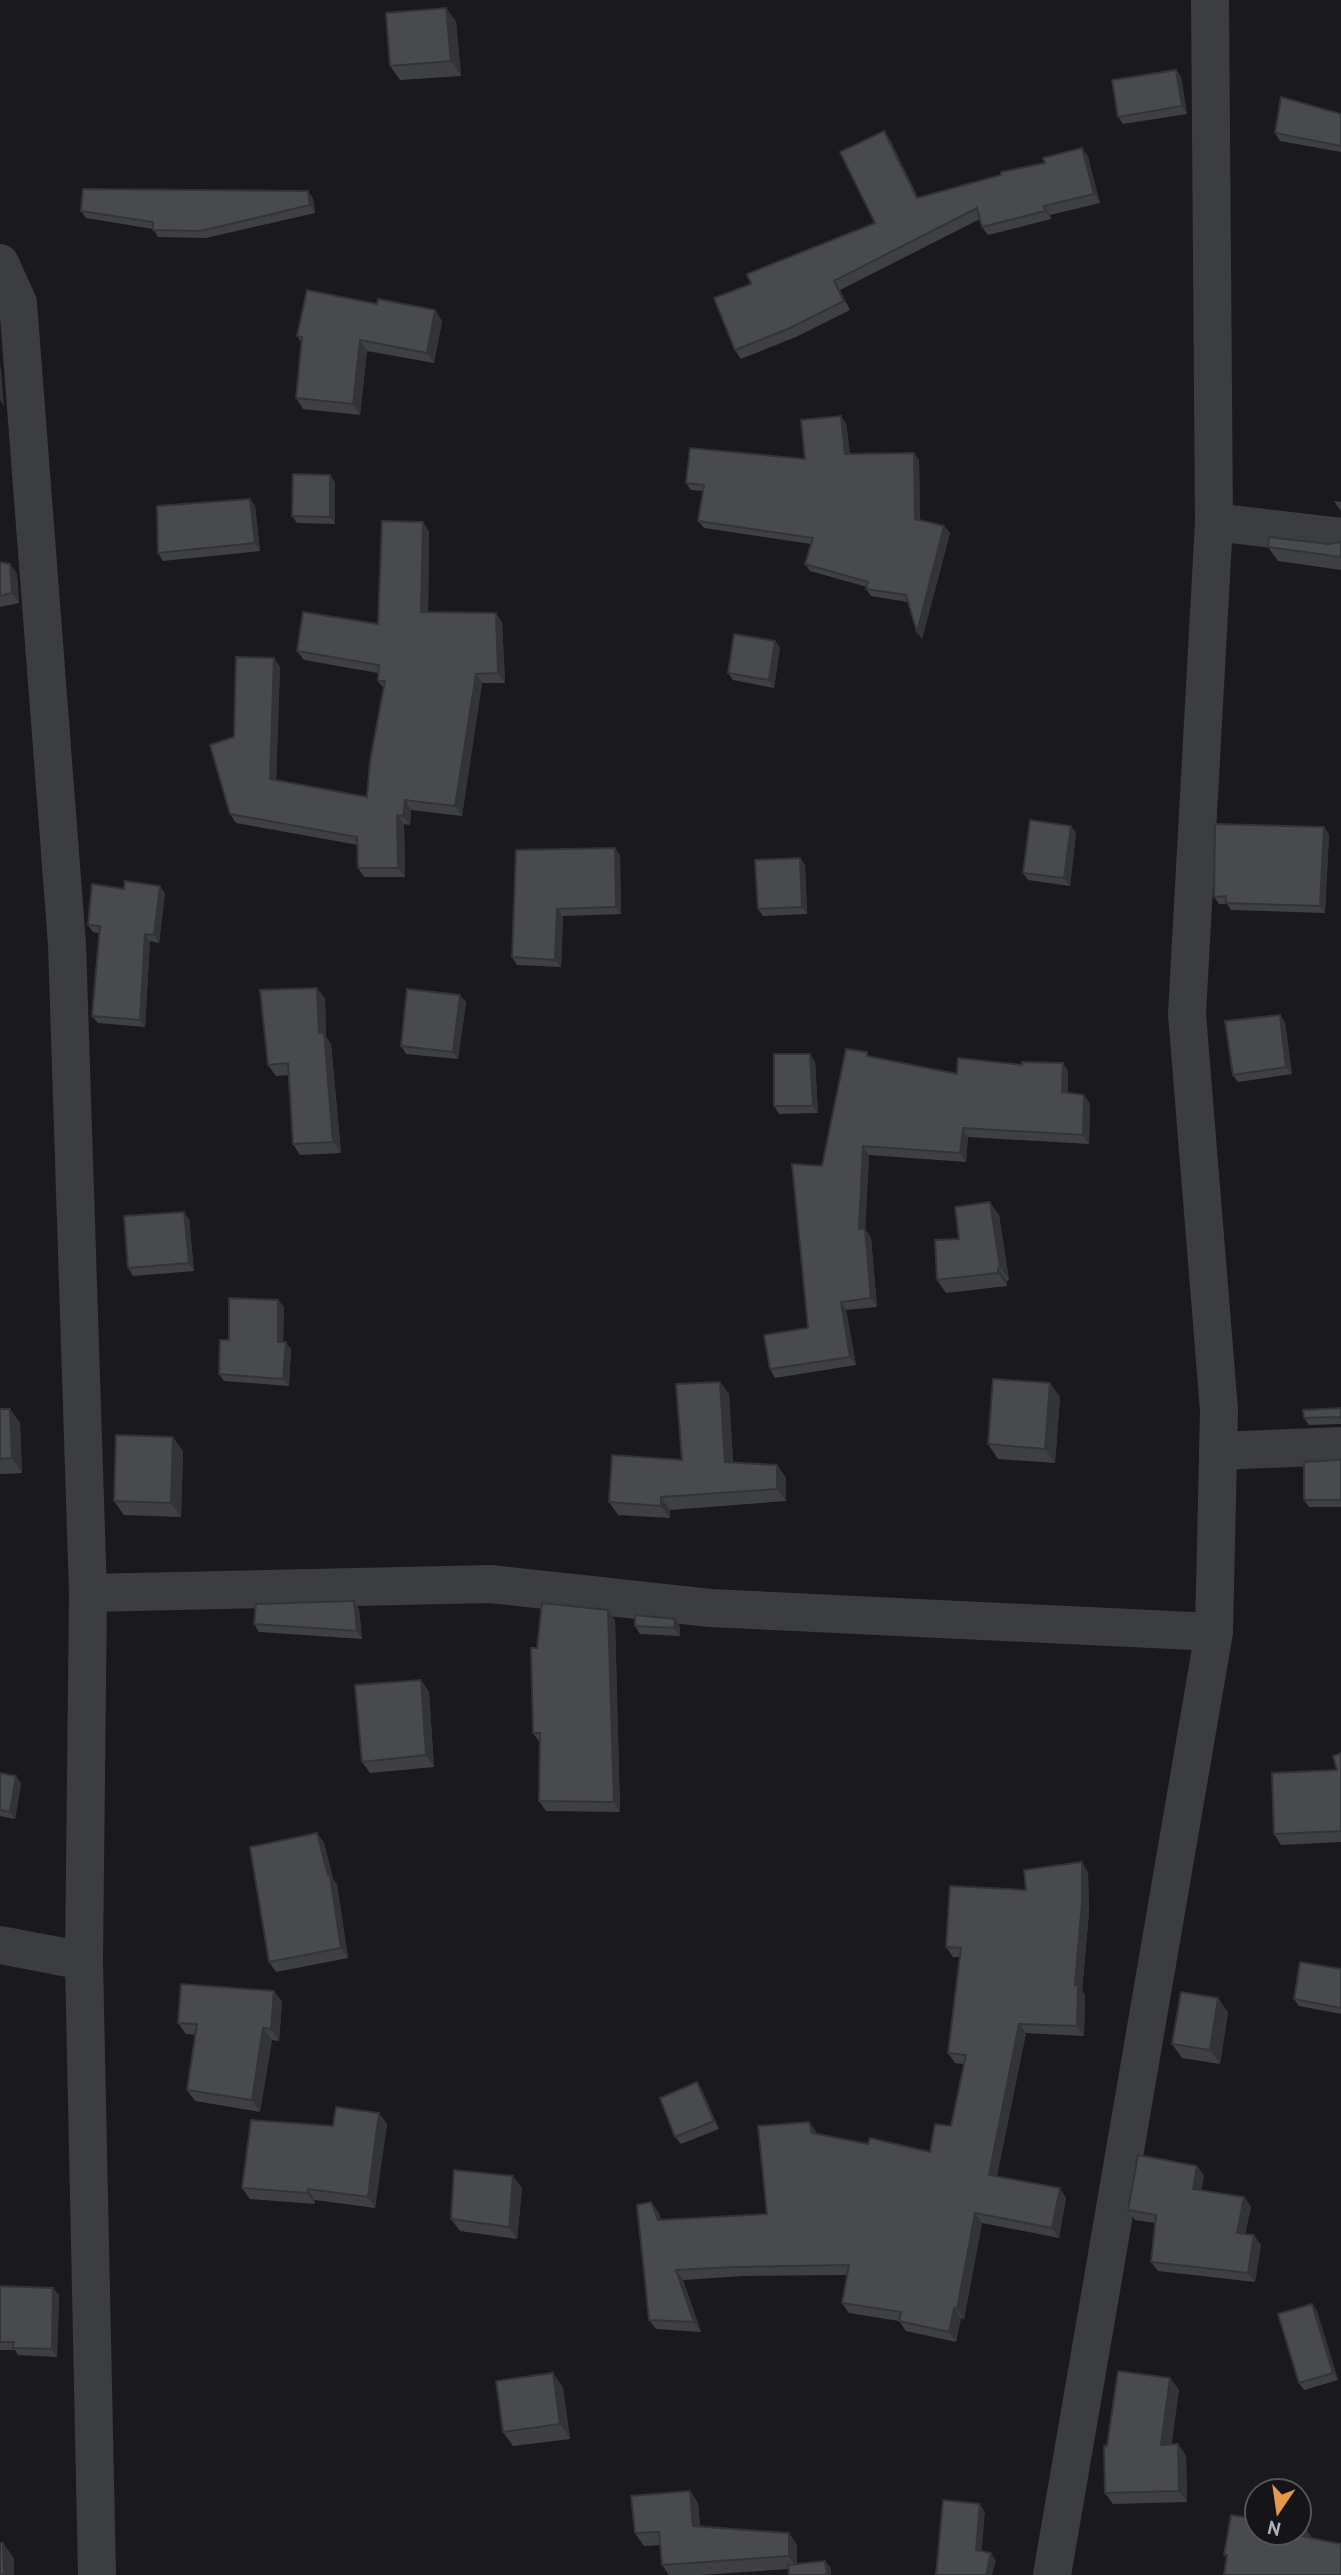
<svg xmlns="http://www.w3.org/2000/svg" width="1341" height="2575" viewBox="0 0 1341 2575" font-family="'PT Sans',sans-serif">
	<rect width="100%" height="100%" fill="#1a1a1c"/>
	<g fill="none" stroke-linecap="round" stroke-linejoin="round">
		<g stroke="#3b3d40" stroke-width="38">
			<polyline points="0,263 18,303 67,944 88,1593 84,1961 97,2575"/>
			<polyline points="1214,522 1341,537"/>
			<polyline points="1218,1451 1341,1446"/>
			<polyline points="88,1593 491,1584 710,1608 1214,1632"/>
			<polyline points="0,1945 84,1961"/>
			<polyline points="1052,2575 1214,1632 1219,1410 1187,1014 1214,522 1210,0"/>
		</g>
	</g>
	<g fill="#3f4043">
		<polygon points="446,8 456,22 461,76 400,80 390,66"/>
		<polygon points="1176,70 1181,77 1187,114 1123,124 1118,117"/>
		<polygon points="1341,114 1341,152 1280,141 1275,133"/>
		<polygon points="884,131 890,140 918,198 1045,163 1082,148 1088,157 1100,203 1050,215 1051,219 988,235 982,227 980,219 840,290 850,310 796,337 741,359 735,350 751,284 875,223"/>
		<polygon points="313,198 315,213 206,238 158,237 153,229 86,218 81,211"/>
		<polygon points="377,304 435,310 442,321 434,363 367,351 360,415 303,409 296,398 301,342 297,336"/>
		<polygon points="846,423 850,454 919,460 920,520 944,526 950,533 922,639 917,632 908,602 871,596 866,589 867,587 810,571 805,564 811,544 704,528 698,521 703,491 691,490 686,483 805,459"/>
		<polygon points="335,482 335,524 297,523 292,516"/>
		<polygon points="1334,501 1341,502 1341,511"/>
		<polygon points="255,506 260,551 163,561 158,553"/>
		<polygon points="423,522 429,532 428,612 502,622 505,683 482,683 462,816 411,810 410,825 404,824 405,877 364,877 358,868 358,845 236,823 230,814 234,737 274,658 280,667 276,780 367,797 384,689 378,681 378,673 304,660 297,651 378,624"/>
		<polygon points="1341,542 1341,570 1278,561 1268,547 1328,544"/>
		<polygon points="0,562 10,564 17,574 19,603 0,607"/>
		<polygon points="775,641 780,648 774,688 733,680 728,673"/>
		<polygon points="1071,826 1076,833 1070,886 1028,880 1023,873"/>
		<polygon points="1329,834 1325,913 1231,910 1227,904 1219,904 1214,897"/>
		<polygon points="615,848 620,856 621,914 563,916 561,967 517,965 512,957"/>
		<polygon points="800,858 805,865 807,914 763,916 758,909"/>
		<polygon points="124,889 165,893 159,943 150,941 145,1027 98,1023 92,1016 99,933 93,932 88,925"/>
		<polygon points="325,998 326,1037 331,1044 341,1153 300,1155 293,1144 289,1075 276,1076 268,1065"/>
		<polygon points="466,1002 458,1059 406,1054 401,1046"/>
		<polygon points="1285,1022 1292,1074 1238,1082 1233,1075"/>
		<polygon points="810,1054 815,1062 818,1113 779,1114 774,1106"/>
		<polygon points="870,1057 957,1074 1022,1065 1063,1063 1068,1071 1068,1093 1084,1095 1090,1104 1089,1144 968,1137 966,1162 869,1155 865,1229 871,1238 877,1307 846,1310 856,1365 775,1378 770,1369 808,1328 822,1166"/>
		<polygon points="999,1215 1009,1280 1007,1281 1007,1286 946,1293 937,1280 959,1239"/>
		<polygon points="189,1219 194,1271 133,1276 128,1268"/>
		<polygon points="278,1300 284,1307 283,1342 291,1349 289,1386 224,1381 219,1374 229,1340"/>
		<polygon points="720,1382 729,1394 733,1463 777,1465 786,1478 786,1501 670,1510 670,1518 618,1515 609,1502 682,1460"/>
		<polygon points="1050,1383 1060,1397 1055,1463 998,1459 988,1444"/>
		<polygon points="1341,1408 1341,1424 1309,1425 1304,1418"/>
		<polygon points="0,1409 10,1409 20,1423 22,1473 0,1474"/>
		<polygon points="183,1451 181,1517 124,1515 114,1501"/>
		<polygon points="1341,1459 1341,1507 1309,1507 1304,1500"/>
		<polygon points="359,1609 362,1639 259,1632 254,1624"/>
		<polygon points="608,1610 615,1620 620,1812 546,1811 539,1801 540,1743 533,1733 537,1648"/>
		<polygon points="675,1619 680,1627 680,1636 640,1634 635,1626"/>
		<polygon points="421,1680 429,1692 434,1767 370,1773 362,1762"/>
		<polygon points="1341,1753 1341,1842 1281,1845 1274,1834 1337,1770"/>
		<polygon points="0,1773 21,1783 15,1819 0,1816"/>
		<polygon points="317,1833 324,1843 333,1879 337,1884 348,1958 276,1972 269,1962"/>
		<polygon points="1088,1872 1089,1912 1082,1991 1085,1995 1084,2036 1026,2033 997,2176 1066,2198 1059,2238 982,2223 964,2319 961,2318 956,2342 906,2331 899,2321 849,2313 842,2303 847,2275 743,2276 683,2280 701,2332 656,2329 649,2320 658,2211 661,2220 767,2214 816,2131 816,2134 868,2144 930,2152 951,2126 964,2064 955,2063 948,2053 959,1957 953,1957 946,1947 1026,1890"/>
		<polygon points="1341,1969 1341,2014 1299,2006 1294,1999"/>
		<polygon points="274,1991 282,2002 279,2041 272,2040 260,2112 195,2101 187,2090 196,2035 186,2034 178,2023"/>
		<polygon points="1228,2012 1220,2064 1182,2058 1172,2044"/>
		<polygon points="702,2090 719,2129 681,2144 675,2137"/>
		<polygon points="379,2113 387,2124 375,2208 315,2200 315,2204 250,2199 242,2188 333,2126"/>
		<polygon points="1197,2166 1204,2176 1201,2190 1244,2197 1251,2207 1245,2234 1261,2245 1255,2282 1158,2271 1151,2262 1155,2223 1135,2220 1128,2210"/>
		<polygon points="522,2188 517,2239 460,2231 451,2219"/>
		<polygon points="0,2286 59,2295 57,2357 18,2355 15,2350 0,2350"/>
		<polygon points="1312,2304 1317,2311 1338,2380 1304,2390 1299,2383"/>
		<polygon points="553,2373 563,2388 570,2439 513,2446 503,2432"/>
		<polygon points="1170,2378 1179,2390 1171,2444 1178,2444 1186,2456 1187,2502 1113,2504 1105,2493 1107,2446"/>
		<polygon points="690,2491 698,2503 700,2527 789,2533 797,2545 797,2564 831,2568 788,2569 701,2575 669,2575 662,2565 660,2545 644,2546 635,2533"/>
	</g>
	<g fill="#333437">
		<polygon points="446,8 456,22 461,76 451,61"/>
		<polygon points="1176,70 1181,77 1187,114 1182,106"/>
		<polygon points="884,131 890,140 923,207 917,198"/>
		<polygon points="1082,148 1088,157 1100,203 1094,194"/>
		<polygon points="308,191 313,198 315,213 310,205"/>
		<polygon points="1044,206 1050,215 1051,219 1045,211"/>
		<polygon points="834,281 840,290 850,310 844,301"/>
		<polygon points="435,310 442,321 434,363 427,353"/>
		<polygon points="360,340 367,351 360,415 353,404"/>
		<polygon points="0,366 1,368 4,406 0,400"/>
		<polygon points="841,416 846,423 851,461 845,454"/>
		<polygon points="914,453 919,460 920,526 915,519"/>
		<polygon points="330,475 335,482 335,524 330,517"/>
		<polygon points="250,499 255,506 260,551 255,543"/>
		<polygon points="423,522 429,532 428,621 421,612"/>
		<polygon points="944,526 950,533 922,639 917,632"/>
		<polygon points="10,564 17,574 19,603 12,593"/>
		<polygon points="496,613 502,622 505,683 498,673"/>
		<polygon points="775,641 780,648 774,688 769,680"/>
		<polygon points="274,658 280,667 276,788 270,779"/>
		<polygon points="476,674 482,683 462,816 455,806"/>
		<polygon points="405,800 411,810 410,825 403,816"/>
		<polygon points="397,815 404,824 405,877 398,868"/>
		<polygon points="1071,826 1076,833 1070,886 1064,878"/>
		<polygon points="1324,827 1329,834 1325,913 1320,906"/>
		<polygon points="615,848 620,856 621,914 616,907"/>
		<polygon points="800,858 805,865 807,914 802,907"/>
		<polygon points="160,886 165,893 159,943 154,935"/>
		<polygon points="557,909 563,916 561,967 555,960"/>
		<polygon points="145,934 150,941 145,1027 140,1020"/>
		<polygon points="317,988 325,998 326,1037 331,1044 341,1153 333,1142 319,1033"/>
		<polygon points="460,995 466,1002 458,1059 453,1052"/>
		<polygon points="1280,1015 1285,1022 1292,1074 1286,1067"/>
		<polygon points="810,1054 815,1062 818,1113 813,1106"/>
		<polygon points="1063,1063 1068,1071 1068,1101 1062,1092"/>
		<polygon points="1084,1095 1090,1104 1089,1144 1083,1135"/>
		<polygon points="963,1128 968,1137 966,1162 960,1153"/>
		<polygon points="863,1146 869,1155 865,1238 859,1229"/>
		<polygon points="990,1202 999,1215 1009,1280 1000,1267"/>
		<polygon points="184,1212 189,1219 194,1271 189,1263"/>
		<polygon points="865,1229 871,1238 877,1307 871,1298"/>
		<polygon points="998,1268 1007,1281 1007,1286 998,1273"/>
		<polygon points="278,1300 284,1307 283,1349 278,1342"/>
		<polygon points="841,1302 846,1310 856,1365 850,1357"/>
		<polygon points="286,1342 291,1349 289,1386 283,1379"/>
		<polygon points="720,1382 729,1394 734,1475 725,1462"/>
		<polygon points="1050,1383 1060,1397 1055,1463 1045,1449"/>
		<polygon points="10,1409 20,1423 22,1473 12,1458"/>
		<polygon points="173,1437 183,1451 181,1517 171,1503"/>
		<polygon points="777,1465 786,1478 786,1501 777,1489"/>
		<polygon points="661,1497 670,1510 670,1518 661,1506"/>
		<polygon points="354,1601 359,1609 362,1639 357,1631"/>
		<polygon points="608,1610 615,1620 620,1812 614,1802"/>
		<polygon points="675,1619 680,1627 680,1636 674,1628"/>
		<polygon points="421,1680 429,1692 434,1767 426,1755"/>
		<polygon points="16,1776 21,1783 15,1819 10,1812"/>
		<polygon points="317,1833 324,1843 333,1879 337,1884 348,1958 341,1948 328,1875"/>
		<polygon points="1082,1862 1088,1872 1089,1912 1082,1991 1085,1995 1084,2036 1077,2026 1075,1985"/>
		<polygon points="274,1991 282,2002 279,2041 271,2029"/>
		<polygon points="1218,1998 1228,2012 1220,2064 1210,2050"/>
		<polygon points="1019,2024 1026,2033 995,2185 989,2175"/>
		<polygon points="263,2028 272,2040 260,2112 252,2100"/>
		<polygon points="697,2082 702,2090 719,2129 714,2121"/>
		<polygon points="379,2113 387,2124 375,2208 368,2197"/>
		<polygon points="809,2122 816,2131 819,2142 812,2133"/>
		<polygon points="1197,2166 1204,2176 1200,2199 1193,2189"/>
		<polygon points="513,2176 522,2188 517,2239 509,2227"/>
		<polygon points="1060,2188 1066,2198 1059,2238 1052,2228"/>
		<polygon points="308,2189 315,2200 315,2204 307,2193"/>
		<polygon points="1244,2197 1251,2207 1243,2243 1237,2233"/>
		<polygon points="651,2202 658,2211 665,2230 658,2220"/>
		<polygon points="975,2213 982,2223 964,2319 957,2309"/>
		<polygon points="1254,2235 1261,2245 1255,2282 1248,2273"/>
		<polygon points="676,2270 683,2280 701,2332 694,2322"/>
		<polygon points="53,2288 59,2295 57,2357 52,2349"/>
		<polygon points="1312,2304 1317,2311 1338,2380 1333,2373"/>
		<polygon points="954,2308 961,2318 956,2342 949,2332"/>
		<polygon points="553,2373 563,2388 570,2439 560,2424"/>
		<polygon points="1170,2378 1179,2390 1170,2457 1161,2445"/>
		<polygon points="1178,2444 1186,2456 1187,2502 1179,2491"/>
		<polygon points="690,2491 698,2503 701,2539 693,2526"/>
		<polygon points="980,2504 985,2512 981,2558 976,2550"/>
		<polygon points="1302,2523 1311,2536 1310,2548 1301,2536"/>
		<polygon points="789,2533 797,2545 797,2568 789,2556"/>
		<polygon points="3,2543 14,2558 14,2575 4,2575"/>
		<polygon points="991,2553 996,2561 992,2575 986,2575"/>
		<polygon points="825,2561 831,2568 831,2575 827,2575"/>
	</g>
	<g fill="#494a4e" stroke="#333437" stroke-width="2">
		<polygon points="446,8 451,61 390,66 386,13"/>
		<polygon points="1176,70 1182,106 1118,117 1112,80"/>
		<polygon points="1281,97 1341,114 1341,146 1275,133"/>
		<polygon points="884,131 917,198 1001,175 1001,172 1045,163 1043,158 1082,148 1094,194 1044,206 1045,211 982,227 977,208 834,281 844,301 790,328 735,350 714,298 751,284 747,274 875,223 840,152"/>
		<polygon points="83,189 308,191 310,205 201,231 153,230 153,222 81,211"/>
		<polygon points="307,290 377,304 378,299 435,310 427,353 360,340 353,404 296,398 302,337 297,336"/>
		<polygon points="841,416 845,454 914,453 915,519 944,526 917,632 906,595 866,589 868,582 805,564 813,538 698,521 704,485 686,483 690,448 805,459 801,420"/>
		<polygon points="293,474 330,475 330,517 292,516"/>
		<polygon points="250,499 255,543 158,553 157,506"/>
		<polygon points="382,521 423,522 421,612 496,613 498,673 476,674 455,806 405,800 403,816 397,815 398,868 358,868 357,837 230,814 210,745 234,737 236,657 274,658 270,779 367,797 370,761 385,681 378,681 379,665 297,651 303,612 378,624"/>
		<polygon points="1269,537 1328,544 1341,542 1341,557 1268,547"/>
		<polygon points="0,562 10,564 12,593 0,596"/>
		<polygon points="734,634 775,641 769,680 728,673"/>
		<polygon points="1030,820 1071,826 1064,878 1023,873"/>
		<polygon points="1215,824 1324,827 1320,906 1226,903 1226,896 1214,897"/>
		<polygon points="615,848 616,907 557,909 555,960 512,957 516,850"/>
		<polygon points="800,858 802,907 758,909 755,860"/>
		<polygon points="125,881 160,886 154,935 145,934 140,1020 92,1016 100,926 88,925 92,884 124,889"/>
		<polygon points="317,988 319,1033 324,1033 333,1142 293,1144 288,1063 268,1065 260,990"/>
		<polygon points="407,989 460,995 453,1052 401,1046"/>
		<polygon points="1280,1015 1286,1067 1233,1075 1225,1021"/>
		<polygon points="846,1049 867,1052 867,1056 957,1074 958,1058 1022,1065 1022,1062 1063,1063 1062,1092 1084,1095 1083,1135 963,1128 960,1153 863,1146 859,1229 865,1229 871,1298 841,1302 850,1357 770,1369 764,1335 808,1328 792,1164 822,1166"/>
		<polygon points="774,1054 810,1054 813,1106 774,1106"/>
		<polygon points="990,1202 1000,1267 998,1268 998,1273 937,1280 935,1240 959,1239 955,1207"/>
		<polygon points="184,1212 189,1263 128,1268 124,1216"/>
		<polygon points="229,1298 278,1300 278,1342 286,1342 283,1379 219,1374 220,1340 229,1340"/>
		<polygon points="993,1379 1050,1383 1045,1449 988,1444"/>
		<polygon points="720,1382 725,1462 777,1465 777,1489 661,1497 661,1506 609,1502 612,1455 682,1460 676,1384"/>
		<polygon points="1341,1408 1341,1418 1336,1417 1304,1418 1303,1410"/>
		<polygon points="0,1409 10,1409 12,1458 0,1459"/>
		<polygon points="116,1435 173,1437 171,1503 114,1501"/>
		<polygon points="1341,1459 1341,1500 1304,1500 1304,1462 1337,1460"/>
		<polygon points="354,1601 357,1631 254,1624 256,1604"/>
		<polygon points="542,1603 608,1610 614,1802 539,1801 540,1733 533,1733 531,1648 537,1648"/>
		<polygon points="635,1615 675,1619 674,1628 635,1626"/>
		<polygon points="421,1680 426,1755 362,1762 355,1685"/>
		<polygon points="1341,1753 1341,1831 1274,1834 1272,1773 1337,1770 1333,1756"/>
		<polygon points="0,1773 16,1776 10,1812 0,1810"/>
		<polygon points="317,1833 328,1875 330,1875 341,1948 269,1962 250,1847"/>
		<polygon points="1082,1862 1082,1902 1075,1985 1078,1985 1077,2026 1019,2024 989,2175 1060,2188 1052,2228 975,2213 957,2309 954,2308 949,2332 899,2321 901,2312 842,2303 849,2265 736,2267 676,2270 694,2322 649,2320 637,2205 651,2202 658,2220 767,2214 758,2126 809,2122 812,2133 868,2144 870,2138 930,2152 935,2124 951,2126 966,2055 948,2053 961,1948 946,1947 950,1886 1026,1890 1024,1870"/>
		<polygon points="1300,1962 1341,1969 1341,2008 1294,1999"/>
		<polygon points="181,1984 274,1991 271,2029 263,2028 252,2100 187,2090 197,2024 178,2023"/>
		<polygon points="1181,1992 1218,1998 1210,2050 1172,2044"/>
		<polygon points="697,2082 714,2121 675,2137 660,2098"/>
		<polygon points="336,2107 379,2113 368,2197 308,2189 307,2193 242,2188 251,2120 333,2126"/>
		<polygon points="1138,2155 1197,2166 1193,2189 1244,2197 1237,2233 1254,2235 1248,2273 1151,2262 1156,2215 1128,2210"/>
		<polygon points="454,2170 513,2176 509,2227 451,2219"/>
		<polygon points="0,2286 53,2288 52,2349 13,2348 14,2342 0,2342"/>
		<polygon points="1312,2304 1333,2373 1299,2383 1278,2314"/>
		<polygon points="1118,2371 1170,2378 1161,2445 1178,2444 1179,2491 1105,2493 1104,2446 1107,2446"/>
		<polygon points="553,2373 560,2424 503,2432 496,2381"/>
		<polygon points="690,2491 693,2526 789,2533 789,2556 662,2565 659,2532 635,2533 631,2496"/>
		<polygon points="943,2500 980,2504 976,2550 991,2553 986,2575 936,2575"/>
		<polygon points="1231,2515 1257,2519 1257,2533 1299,2533 1299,2523 1302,2523 1301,2536 1341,2544 1341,2575 1224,2575 1227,2555 1224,2555"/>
		<polygon points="0,2543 3,2543 4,2575 0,2575"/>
		<polygon points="825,2561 827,2575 789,2575 788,2565"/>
	</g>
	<g transform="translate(1278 2512) rotate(193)"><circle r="33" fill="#151517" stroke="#525458" stroke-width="2"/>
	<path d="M0-5L12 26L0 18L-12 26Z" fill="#e3984b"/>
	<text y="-10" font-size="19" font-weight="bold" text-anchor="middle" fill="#adb3ba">N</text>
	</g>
</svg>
